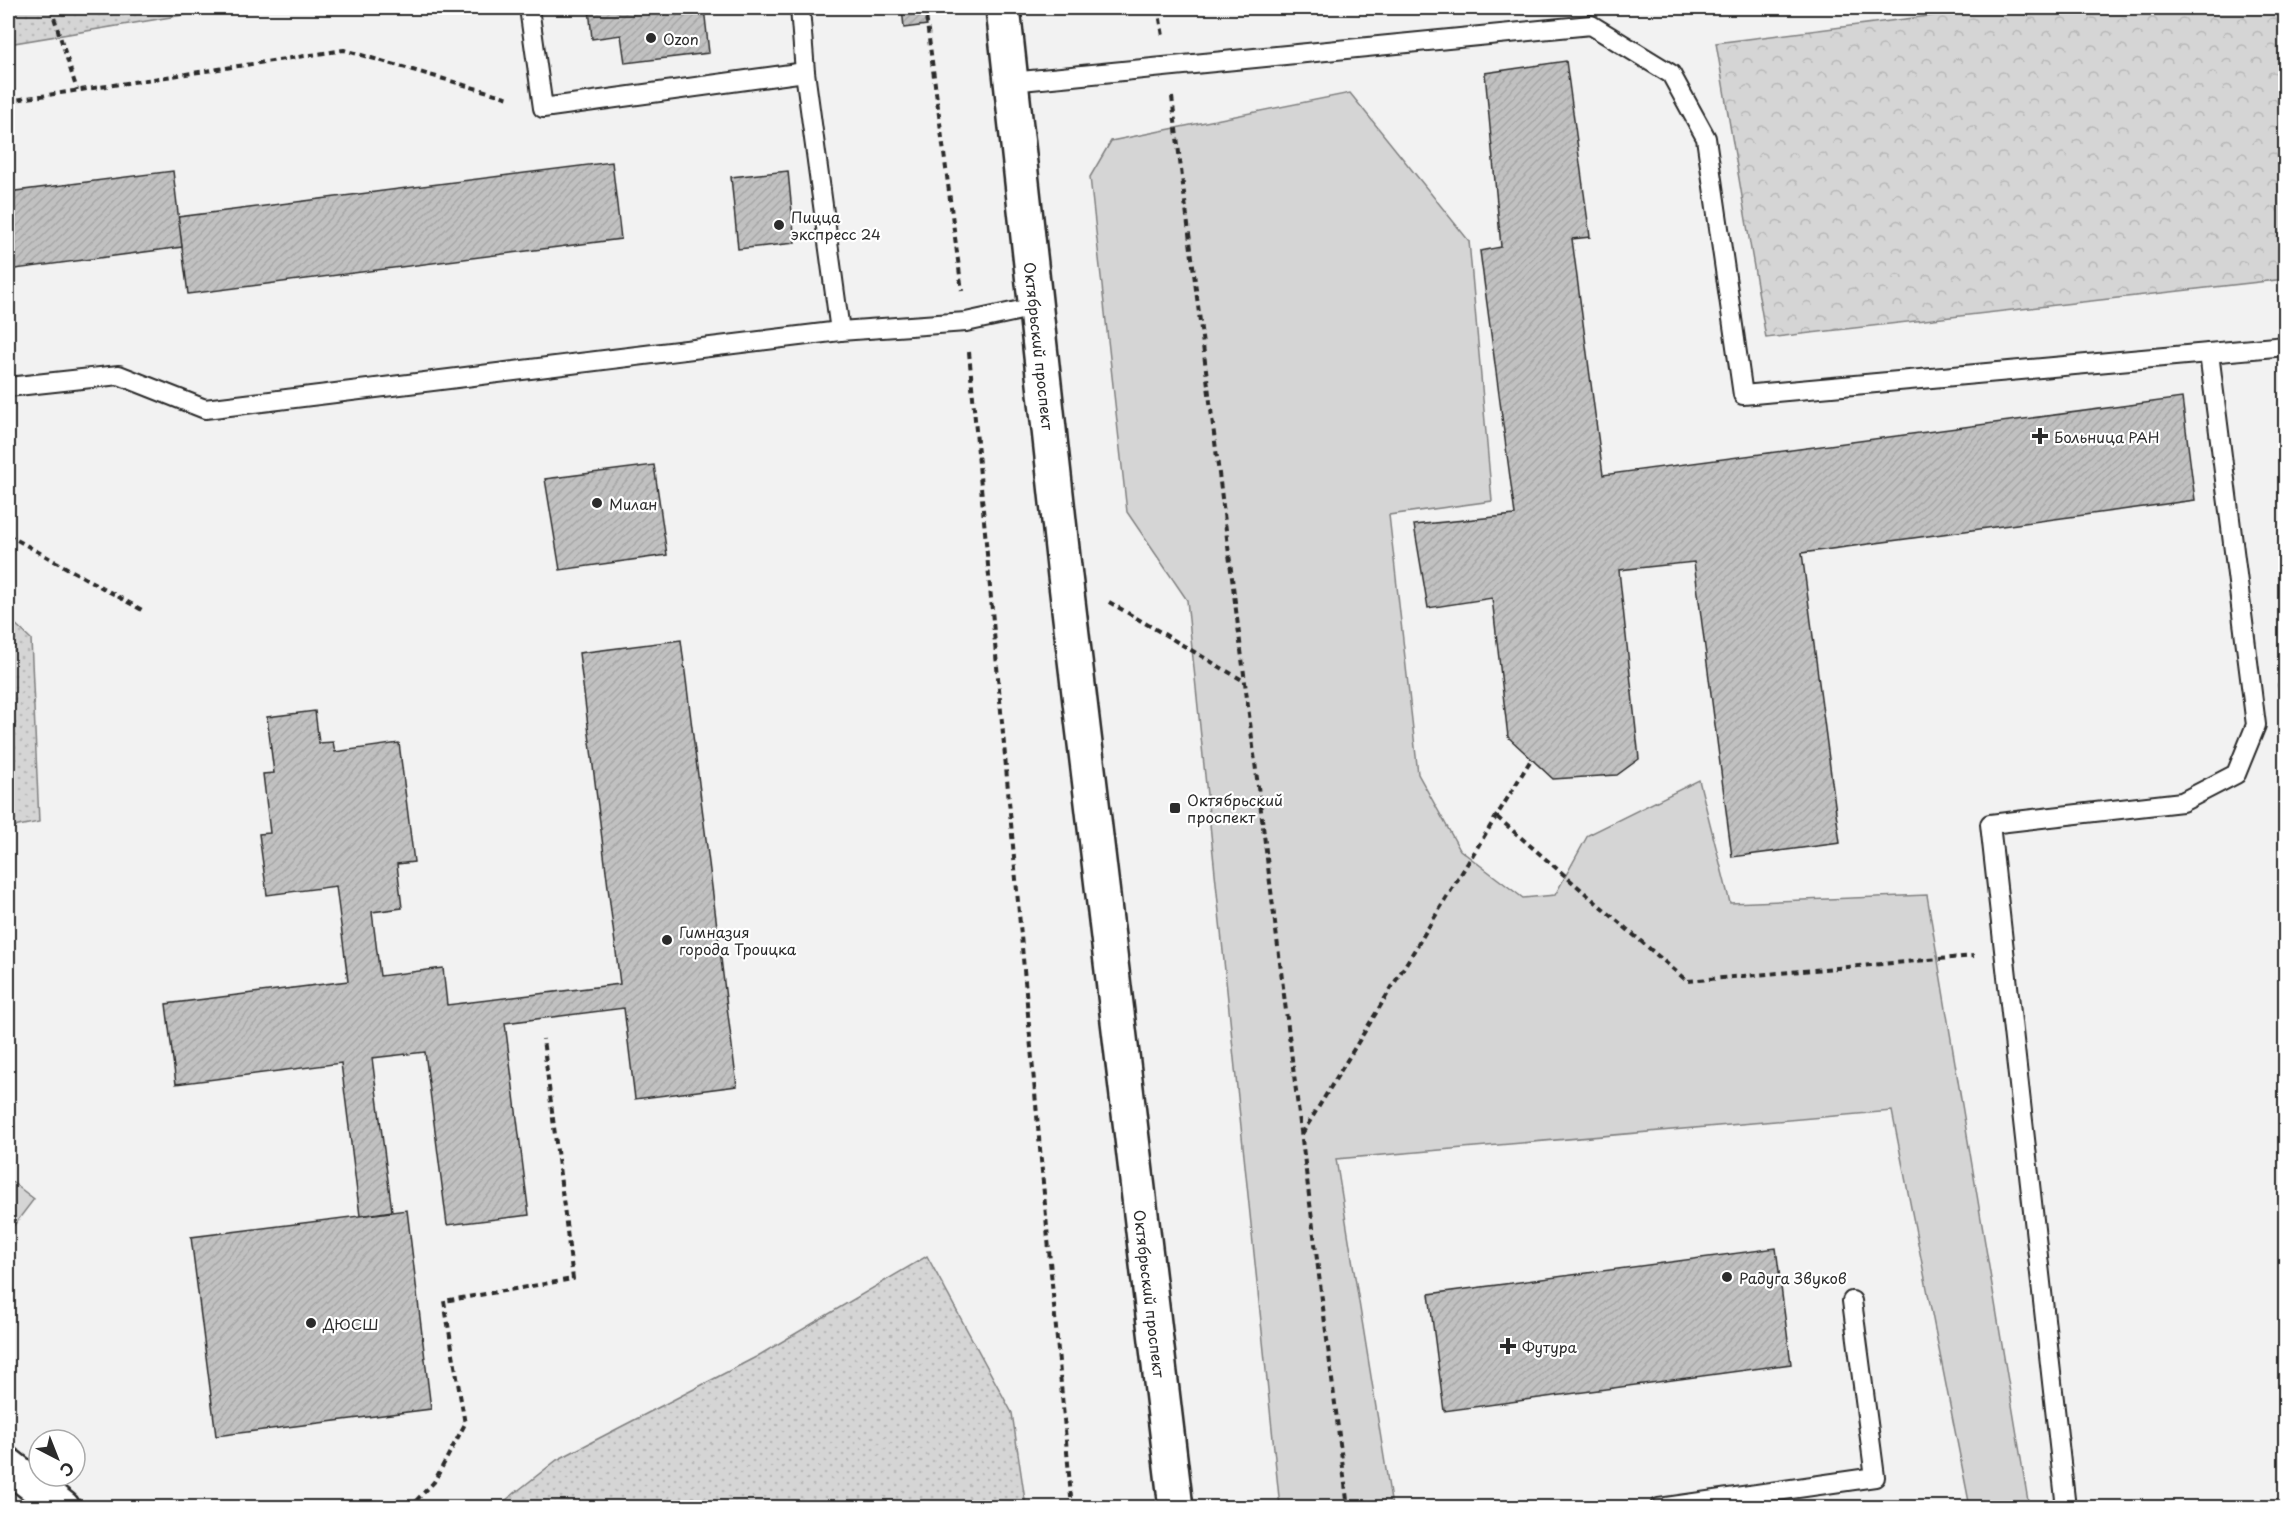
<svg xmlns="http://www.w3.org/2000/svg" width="2293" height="1515" viewBox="0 0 2293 1515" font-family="'Playpen Sans',sans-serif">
	<defs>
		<pattern id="forest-crowns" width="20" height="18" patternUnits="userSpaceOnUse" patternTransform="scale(1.5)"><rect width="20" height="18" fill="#d5d5d5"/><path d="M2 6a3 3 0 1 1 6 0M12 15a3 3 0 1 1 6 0" fill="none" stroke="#b7b7b7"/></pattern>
		<pattern id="park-dots" width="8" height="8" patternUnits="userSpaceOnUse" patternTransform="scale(1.5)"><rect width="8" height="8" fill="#d5d5d5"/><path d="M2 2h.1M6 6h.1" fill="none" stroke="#b7b7b7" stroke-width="1.8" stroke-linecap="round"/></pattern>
		<pattern id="building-hatch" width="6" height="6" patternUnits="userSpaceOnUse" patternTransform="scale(1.5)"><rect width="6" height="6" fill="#c1c1c1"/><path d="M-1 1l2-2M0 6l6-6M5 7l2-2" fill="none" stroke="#a6a6a6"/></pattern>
	</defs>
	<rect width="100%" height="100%" fill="#f2f2f2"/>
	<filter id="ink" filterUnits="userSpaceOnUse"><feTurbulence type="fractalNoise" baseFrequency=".0167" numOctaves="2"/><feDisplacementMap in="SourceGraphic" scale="12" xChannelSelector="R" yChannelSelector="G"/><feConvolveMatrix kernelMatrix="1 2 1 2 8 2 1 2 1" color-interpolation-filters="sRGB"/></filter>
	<g filter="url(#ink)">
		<g fill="#d5d5d5" stroke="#808080" stroke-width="1.5">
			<polygon points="1350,93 1469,241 1492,501 1389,515 1418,774 1460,850 1523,898 1555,895 1588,835 1699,780 1730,903 1927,895 2029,1507 1970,1507 1892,1111 1336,1159 1392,1507 1280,1507 1187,600 1127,512 1090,177 1111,141"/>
			<polygon points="8,1179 34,1199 8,1233"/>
		</g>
		<polygon fill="url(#forest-crowns)" stroke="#808080" stroke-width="1.5" points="1992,8 2285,8 2285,279 1766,338 1716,43"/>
		<g fill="url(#park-dots)" stroke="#808080" stroke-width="1.5">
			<polygon points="8,8 225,8 8,44"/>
			<polygon points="8,617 31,639 39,822 8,828"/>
			<polygon points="927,1256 1012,1413 1026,1507 497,1507 557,1460 756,1357"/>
		</g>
		<g fill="url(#building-hatch)" stroke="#2b2b2b" stroke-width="1.5">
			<polygon points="589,8 704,8 709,53 625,63 621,35 592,39"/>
			<polygon points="902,8 925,8 927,25 904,28"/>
			<polygon points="1566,61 1590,237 1572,239 1603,475 2182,398 2195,500 1802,553 1840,843 1732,857 1694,562 1619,570 1639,759 1617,775 1553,779 1508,737 1492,598 1428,608 1414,525 1515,515 1480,251 1501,247 1485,73"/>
			<polygon points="612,162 621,239 188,294 178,217"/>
			<polygon points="173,171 182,247 8,270 8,192"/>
			<polygon points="788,171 795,243 738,249 731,177"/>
			<polygon points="654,465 667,555 560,570 545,479"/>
			<polygon points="681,640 737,1086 635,1099 624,1008 505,1023 529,1215 447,1225 425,1052 372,1058 392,1211 360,1216 341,1063 176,1084 166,1004 348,981 336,886 267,895 259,834 270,833 263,774 274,773 267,717 315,711 319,743 333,742 335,752 399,743 414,862 397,864 402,908 372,912 380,976 443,968 447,1005 620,984 579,653"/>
			<polygon points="2286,684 2286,739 2278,685"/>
			<polygon points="407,1210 431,1409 216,1436 191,1237"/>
			<polygon points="1776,1248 1791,1364 1444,1411 1429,1294"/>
		</g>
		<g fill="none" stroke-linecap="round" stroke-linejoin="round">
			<defs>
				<g id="lane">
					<polyline points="529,8 543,108 805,72 840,331"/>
					<polyline points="800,8 805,72"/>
					<polyline points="1011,82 1591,25 1671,74 1706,138 1743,395 2286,346"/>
					<polyline points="8,387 119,375 205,409 840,331 966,322 1035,307"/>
					<polyline points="1659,1508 1875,1477 1852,1301"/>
					<polyline points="2066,1508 1990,824 2182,802 2236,774 2256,725 2209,353"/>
				</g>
				<polyline id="street" points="8,1465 63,1508"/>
				<g id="secondary">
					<path id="s1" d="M1003,8L1065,576L1176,1508"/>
				</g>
			</defs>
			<use href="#lane" stroke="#2b2b2b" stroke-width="22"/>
			<use href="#street" stroke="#2b2b2b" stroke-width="38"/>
			<use href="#secondary" stroke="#2b2b2b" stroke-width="38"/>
			<g stroke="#2b2b2b" stroke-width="4" stroke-dasharray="6 4.5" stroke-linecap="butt">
				<polyline points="51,8 77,90"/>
				<polyline points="925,8 962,291"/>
				<polyline points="1158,8 1163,36"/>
				<polyline points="1172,97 1348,1508"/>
				<polyline points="8,101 344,50 509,98"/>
				<polyline points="969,352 1072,1508"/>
				<polyline points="8,535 142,610"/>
				<polyline points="1109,602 1244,681"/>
				<polyline points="1497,817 1687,981 1974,956"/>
				<polyline points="1302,1134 1532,758"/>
				<polyline points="409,1508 434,1482 465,1424 444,1301 573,1279 543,1039"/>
			</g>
			<use href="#lane" stroke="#fff" stroke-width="18"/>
			<use href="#street" stroke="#fff" stroke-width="33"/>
			<use href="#secondary" stroke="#fff" stroke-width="33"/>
		</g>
	</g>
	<g fill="#2b2b2b" stroke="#fff" stroke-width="2">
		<circle cx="651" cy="38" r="6"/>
		<circle cx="779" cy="225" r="6"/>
		<path d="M2037 427h6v6h6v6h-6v6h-6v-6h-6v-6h6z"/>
		<circle cx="597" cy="503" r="6"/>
		<rect x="1169" y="802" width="12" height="12" rx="3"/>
		<circle cx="667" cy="940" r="6"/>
		<circle cx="1727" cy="1277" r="6"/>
		<circle cx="311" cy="1323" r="6"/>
		<path d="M1505 1337h6v6h6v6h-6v6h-6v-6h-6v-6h6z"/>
	</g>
	<g text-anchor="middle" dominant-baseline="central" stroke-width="4.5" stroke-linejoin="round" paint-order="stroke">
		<g font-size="15" fill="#2b2b2b" stroke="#fff" text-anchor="start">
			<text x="663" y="38">Ozon</text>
			<text x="791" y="216">Пицца<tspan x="791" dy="17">экспресс 24</tspan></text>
			<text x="2054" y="436">Больница РАН</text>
			<text x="609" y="503">Милан</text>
			<text x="1187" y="799">Октябрьский<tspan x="1187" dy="17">проспект</tspan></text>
			<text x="679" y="931">Гимназия<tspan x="679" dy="17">города Троицка</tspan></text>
			<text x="1739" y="1277">Радуга Звуков</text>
			<text x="323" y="1323">ДЮСШ</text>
			<text x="1522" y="1346">Футура</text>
		</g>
		<g font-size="15" fill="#2b2b2b" stroke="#fff">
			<text stroke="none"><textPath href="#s1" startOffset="340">Октябрьский проспект</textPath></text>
			<text stroke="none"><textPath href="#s1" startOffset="1294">Октябрьский проспект</textPath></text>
		</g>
	</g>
	<rect width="2293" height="1515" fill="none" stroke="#fff" stroke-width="30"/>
	<rect x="15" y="15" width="2263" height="1485" fill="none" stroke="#2b2b2b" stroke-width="2" filter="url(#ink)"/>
	<g transform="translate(57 1458) rotate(138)"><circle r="28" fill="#ffffff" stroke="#aaaaaa" stroke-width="1.5"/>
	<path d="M0-4.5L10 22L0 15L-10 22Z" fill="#2b2b2b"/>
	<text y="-9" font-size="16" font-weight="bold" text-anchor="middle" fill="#2b2b2b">С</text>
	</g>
</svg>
